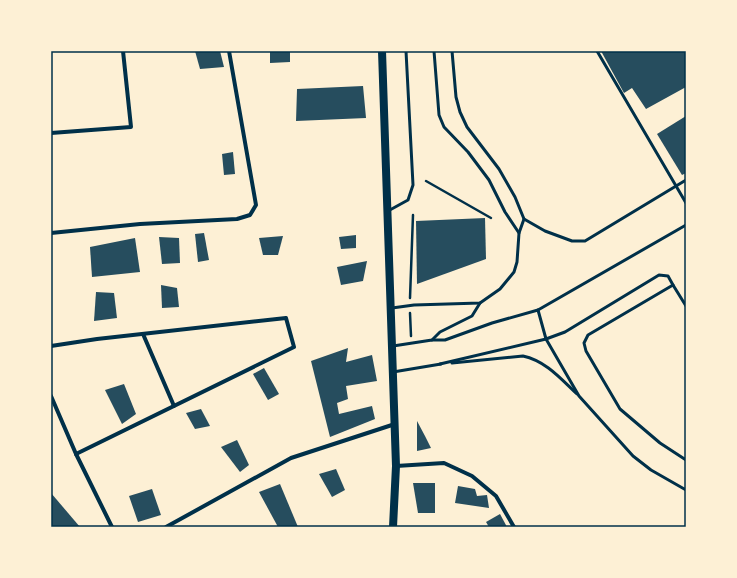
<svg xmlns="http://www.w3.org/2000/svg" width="737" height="578" viewBox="0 0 737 578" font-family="Raleway,sans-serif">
	<rect width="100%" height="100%" fill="#fdf0d5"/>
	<g fill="#264d5e">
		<polygon points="195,51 220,51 224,67 200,69"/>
		<polygon points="270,51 290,51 290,62 270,63"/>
		<polygon points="601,51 686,51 686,87 646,109 632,88 624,93"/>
		<polygon points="363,86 366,118 296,121 297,89"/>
		<polygon points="686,116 686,173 682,175 657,134"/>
		<polygon points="233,152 235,174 224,175 222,154"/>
		<polygon points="485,218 486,259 417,284 416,221"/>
		<polygon points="204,233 209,260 198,262 195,234"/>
		<polygon points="356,235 356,248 341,249 339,237"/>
		<polygon points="283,236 278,255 263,255 259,238"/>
		<polygon points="159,237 179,238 180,263 162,264"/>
		<polygon points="135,238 140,272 92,277 90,247"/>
		<polygon points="367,261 363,281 341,285 337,267"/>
		<polygon points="161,285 177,288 179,307 162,308"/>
		<polygon points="96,292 114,293 117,318 94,321"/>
		<polygon points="348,348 346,362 372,355 377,381 346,386 348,399 337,403 339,414 372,406 375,419 330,437 311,361"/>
		<polygon points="264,368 279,394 268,400 253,374"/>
		<polygon points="124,384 136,414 122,424 105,390"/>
		<polygon points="201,409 210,426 195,429 186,413"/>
		<polygon points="417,421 425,436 431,448 417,451"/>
		<polygon points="237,440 249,465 240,472 221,447"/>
		<polygon points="336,469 345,490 332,497 319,474"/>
		<polygon points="413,483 435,483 435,513 418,513"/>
		<polygon points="280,484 298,527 278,527 259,492"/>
		<polygon points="458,486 475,489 477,496 487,495 489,508 455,503"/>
		<polygon points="152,489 161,515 138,522 129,496"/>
		<polygon points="51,493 80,527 51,527"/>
		<polygon points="500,514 507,527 489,527 486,522"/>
	</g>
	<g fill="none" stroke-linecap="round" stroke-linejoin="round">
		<g stroke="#003049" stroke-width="2.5">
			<polyline points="426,181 491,218"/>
			<polyline points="410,298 413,215"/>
			<polyline points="410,313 411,336"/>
		</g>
		<g stroke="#003049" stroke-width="3">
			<polyline points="434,51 439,115 444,127 468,152 489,180 505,212 519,233"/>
			<polyline points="452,51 456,97 460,112 467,127 499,169 515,197 524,219 545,231 572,241 585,241 686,180"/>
			<polyline points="597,51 686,203"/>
			<polyline points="388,211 408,200 413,185 406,51"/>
			<polyline points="686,306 673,285 588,335 584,343 586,351 620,409 660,443 686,460"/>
			<polyline points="392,308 414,305 480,303 500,289 514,272 517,262 519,233 524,219"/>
			<polyline points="538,310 546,339 579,396 633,456 651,470 686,490"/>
			<polyline points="432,340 445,340 492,323 538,310 686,225"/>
			<polyline points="393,346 432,340 440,332 472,316 480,303"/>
			<path d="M452,363L523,356C546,361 561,379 577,394"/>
			<polyline points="440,364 546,339 565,332 659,275 668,276 673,285"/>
			<polyline points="393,372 441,364"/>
		</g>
		<g stroke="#003049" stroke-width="4">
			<polyline points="51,133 131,127 123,51"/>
			<polyline points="51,233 140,224 237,219 250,215 256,205 229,51"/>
			<polyline points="143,334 174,406"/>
			<polyline points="51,346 97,339 286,318 294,347 76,454"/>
			<polyline points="51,396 76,454 112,527"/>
			<polyline points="396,466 444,463 472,476 496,496 514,527"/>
			<polyline points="166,527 291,458 395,424"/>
		</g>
		<polyline stroke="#003049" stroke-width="8" points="382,51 396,466 393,527"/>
	</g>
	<rect width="737" height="578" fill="none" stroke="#fdf0d5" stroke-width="104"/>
	<rect x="52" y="52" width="633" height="474" fill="none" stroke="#003049" stroke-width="1.5"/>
</svg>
